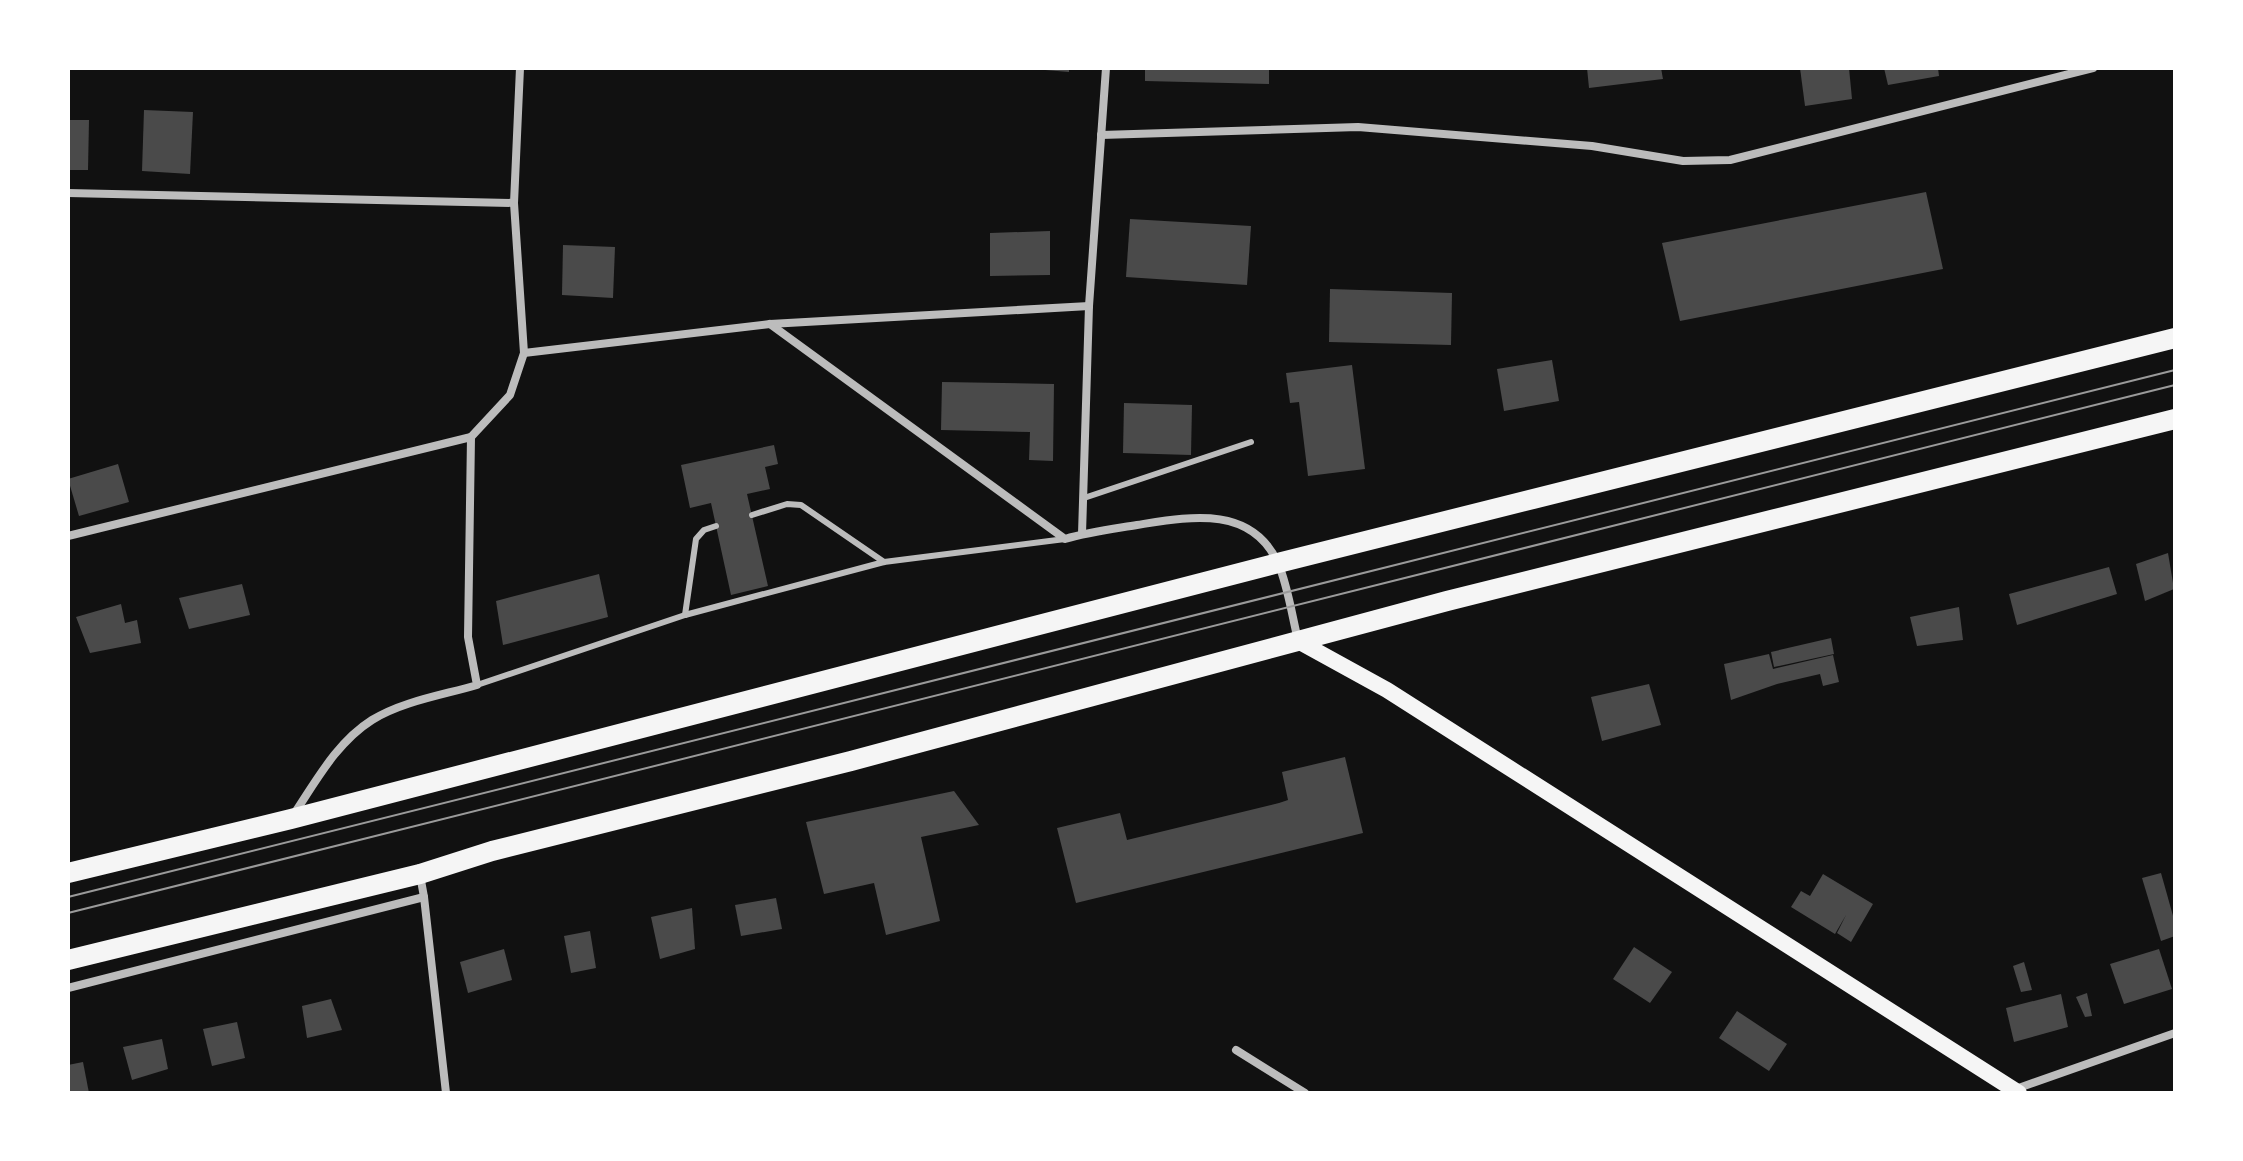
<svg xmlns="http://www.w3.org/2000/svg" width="2243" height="1161" viewBox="0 0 2243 1161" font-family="'PT Sans',sans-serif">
	<rect width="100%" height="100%" fill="#111"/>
	<g fill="#4a4a4a">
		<polygon points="1045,68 1069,68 1069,72 1045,70"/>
		<polygon points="1145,68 1269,68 1269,84 1145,81"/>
		<polygon points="1587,68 1661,68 1663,79 1589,88"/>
		<polygon points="1800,68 1849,68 1852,99 1805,106"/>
		<polygon points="1884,68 1938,68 1939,76 1888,85"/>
		<polygon points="144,110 193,112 190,174 142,171"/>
		<polygon points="68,120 89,120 88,170 68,170"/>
		<polygon points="1926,192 1943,269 1680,321 1662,243"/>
		<polygon points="1130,219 1251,226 1247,285 1126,277"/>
		<polygon points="1050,231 1050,275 990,276 990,233"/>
		<polygon points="563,245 615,247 613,298 562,295"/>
		<polygon points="1330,289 1452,293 1451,345 1329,342"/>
		<polygon points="1552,360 1559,401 1504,411 1497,369"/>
		<polygon points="1352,365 1365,469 1308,476 1299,402 1290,403 1286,373"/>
		<polygon points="942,382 1054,384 1053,461 1029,460 1030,432 941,430"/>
		<polygon points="1124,403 1192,405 1191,455 1123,453"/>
		<polygon points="774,445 778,464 765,467 770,489 747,494 768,586 731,595 711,503 690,508 681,465"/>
		<polygon points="118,464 129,502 79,516 68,479"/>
		<polygon points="2168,553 2174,589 2145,601 2136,564"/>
		<polygon points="2109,567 2117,594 2017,625 2009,594"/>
		<polygon points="599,574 608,617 503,645 496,601"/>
		<polygon points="242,584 250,615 189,629 179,598"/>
		<polygon points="121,604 125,623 137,620 141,643 90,653 76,617"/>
		<polygon points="1959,607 1963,640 1917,646 1910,617"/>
		<polygon points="1831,638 1834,654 1774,667 1771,652"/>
		<polygon points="1769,654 1773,669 1833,655 1839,682 1823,686 1820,674 1777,684 1731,700 1724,664"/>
		<polygon points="1649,684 1661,725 1602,741 1591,697"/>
		<polygon points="1345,757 1363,833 1076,903 1057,828 1120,813 1127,840 1279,803 1288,800 1282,772"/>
		<polygon points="954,791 979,825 921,837 940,921 886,935 874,883 824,894 806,822"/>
		<polygon points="2161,873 2175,923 2175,936 2161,941 2142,878"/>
		<polygon points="1823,874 1873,904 1851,942 1837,933 1846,915 1835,934 1791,907 1801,891 1810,896"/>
		<polygon points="776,898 782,929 741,936 735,905"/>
		<polygon points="692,908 695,949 660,959 651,917"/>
		<polygon points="590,931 596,968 571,973 564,936"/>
		<polygon points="1634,947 1672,972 1650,1003 1613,979"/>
		<polygon points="504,949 512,980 468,993 460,962"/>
		<polygon points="2159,949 2172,989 2124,1004 2110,964"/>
		<polygon points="2024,962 2032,990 2021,992 2013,966"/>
		<polygon points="2087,993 2092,1016 2085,1017 2076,997"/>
		<polygon points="2061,994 2068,1027 2014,1042 2006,1008"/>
		<polygon points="331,999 342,1030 307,1038 302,1006"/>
		<polygon points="1737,1011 1787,1044 1769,1071 1719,1038"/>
		<polygon points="237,1022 245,1058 212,1066 203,1029"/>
		<polygon points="162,1039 168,1069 132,1080 123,1047"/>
		<polygon points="83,1062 89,1093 68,1093 68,1065"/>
	</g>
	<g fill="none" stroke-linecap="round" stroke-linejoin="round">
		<g stroke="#bcbcbc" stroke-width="6">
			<polyline points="1084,498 1251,442"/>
			<polyline points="752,515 787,504 801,505 884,562"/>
			<polyline points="685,615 696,539 704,530 716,526"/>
			<polyline points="477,685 685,615 884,562 1065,539"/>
		</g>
		<g stroke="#bcbcbc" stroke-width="8">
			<polyline points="1101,135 1358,127 1592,146 1683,161 1730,160 2093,68"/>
			<polyline points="68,193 514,203"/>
			<path d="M770,324L1065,539C1089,532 1113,529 1137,525C1188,517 1251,504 1278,563C1288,586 1292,616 1298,640"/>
			<polyline points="524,353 770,324 1089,306"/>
			<polyline points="1082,534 1089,306 1106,68"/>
			<polyline points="68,536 471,437"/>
			<path d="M294,814C316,781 337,742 372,720C403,701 443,695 477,685L468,637L471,437L510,395L524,353L514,203L520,68"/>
			<polyline points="420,875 424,897 446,1093"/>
			<polyline points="68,988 424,897"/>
			<polyline points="1236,1050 1305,1093"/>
			<polyline points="2013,1090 2175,1033"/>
		</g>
		<polyline stroke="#f5f5f5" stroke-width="16" points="1298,641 1387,690 2019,1093"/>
		<g stroke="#f5f5f5" stroke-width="20">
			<polyline points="68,873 291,819 1278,563 2175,338"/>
			<polyline points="68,960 420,874 492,851 851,761 1447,601 2175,419"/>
		</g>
		<g stroke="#9a9a9a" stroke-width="2">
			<polyline points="68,897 2175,370"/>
			<polyline points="68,913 2175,385"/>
		</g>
	</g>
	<rect width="2243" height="1161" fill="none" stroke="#ffffff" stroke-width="140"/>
</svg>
